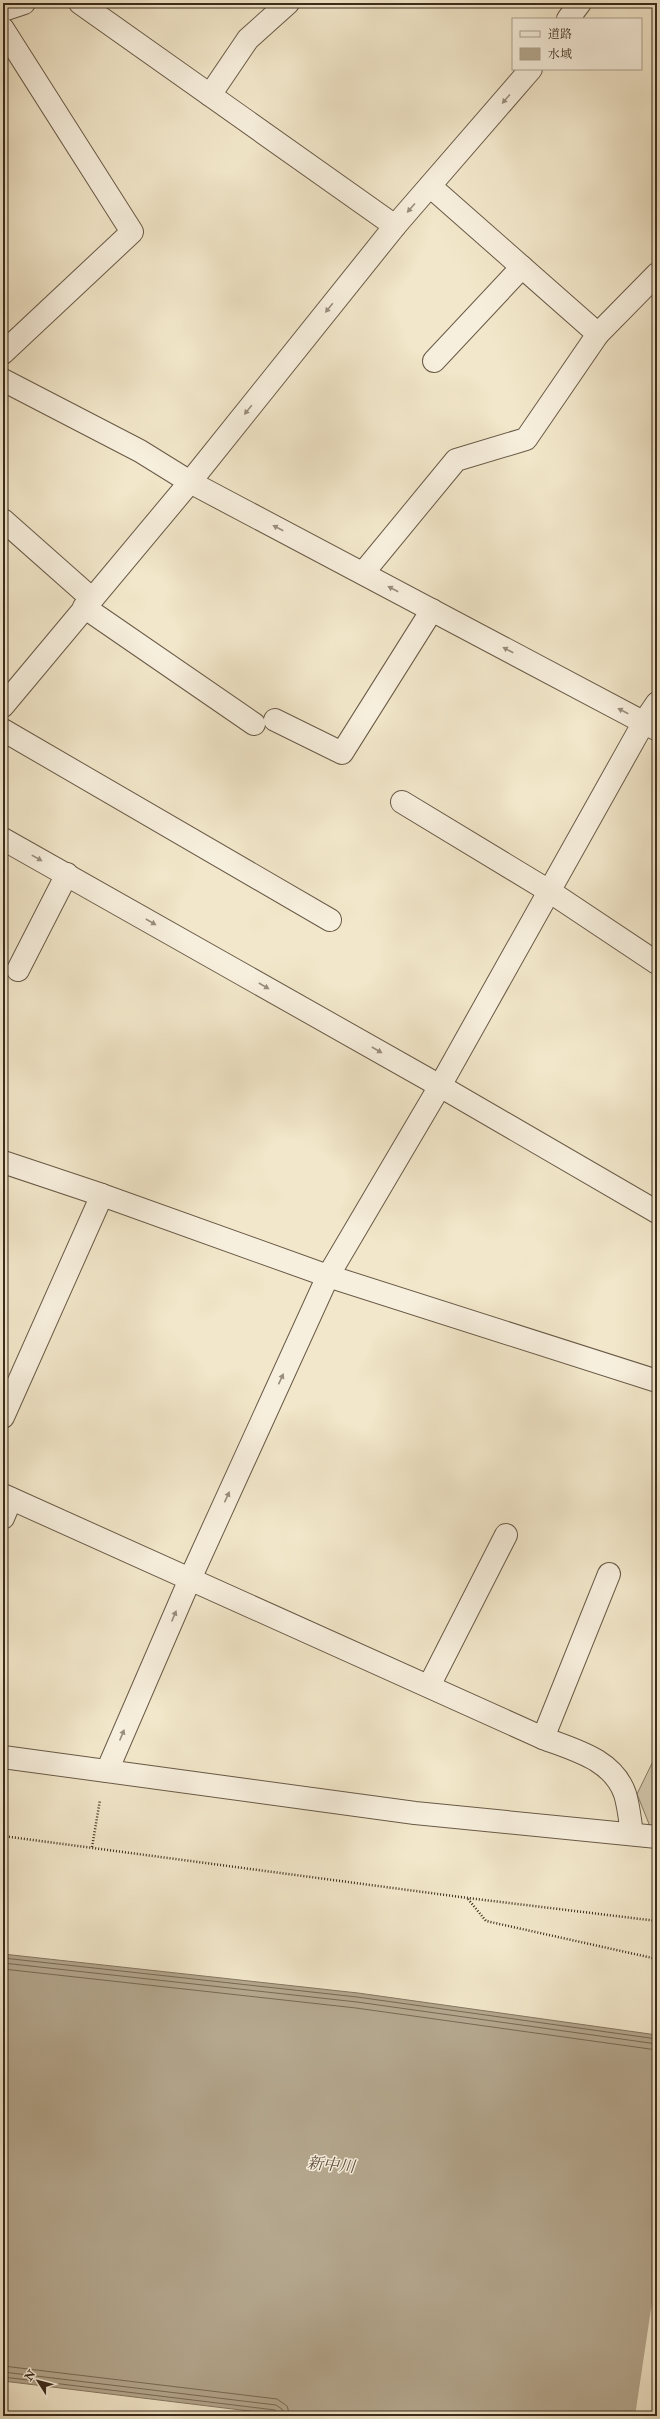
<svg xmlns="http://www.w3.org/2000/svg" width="660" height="2419" viewBox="0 0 660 2419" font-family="'IM FELL Double Pica','Noto Serif JP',serif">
	<rect width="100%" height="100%" fill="#f2e7ca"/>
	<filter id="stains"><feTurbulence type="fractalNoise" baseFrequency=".005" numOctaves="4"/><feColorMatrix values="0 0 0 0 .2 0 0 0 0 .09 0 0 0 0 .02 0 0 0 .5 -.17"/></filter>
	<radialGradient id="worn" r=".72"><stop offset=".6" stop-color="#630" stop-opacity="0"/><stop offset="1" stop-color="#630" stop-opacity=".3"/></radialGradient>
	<polygon fill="#d3c7ac" stroke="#877964" points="657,1753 657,1831 651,1829 637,1794"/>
	<polygon fill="#b4a78e" stroke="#847560" points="3,1954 358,1993 657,2035 657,2416 290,2416 3,2381"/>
	<polygon fill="#f2e7ca" points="657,2269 657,2416 635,2416"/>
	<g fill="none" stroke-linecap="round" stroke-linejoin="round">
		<g stroke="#786954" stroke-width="1">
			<polyline points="3,1958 357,1997 657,2039"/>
			<polyline points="3,1963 357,2002 657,2044"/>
			<polyline points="3,1969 356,2008 657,2050"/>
			<polyline points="3,2366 277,2399 287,2406 290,2416"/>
			<polyline points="3,2372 276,2405 282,2409 284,2416"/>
			<polyline points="3,2377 275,2410 279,2416"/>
		</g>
		<defs>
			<g id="minor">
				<polyline points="80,3 395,226"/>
				<polyline points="3,10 24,3"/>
				<polyline points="568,19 580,3"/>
				<polyline points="3,29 132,232 3,353"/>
				<polyline points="210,95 248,39 288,3"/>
				<polyline points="430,186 598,334"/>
				<polyline points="434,361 522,267"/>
				<polyline points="3,380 140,451 190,482 656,729"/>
				<polyline points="3,520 91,598"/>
				<polyline points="363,573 456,460 526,439 598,334 657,274"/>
				<polyline points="84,607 254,724"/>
				<polyline points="3,706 190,482 395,226 531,69"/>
				<polyline points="275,720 342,753 432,610"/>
				<polyline points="3,730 330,920"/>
				<polyline points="402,802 549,891 657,963"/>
				<polyline points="3,839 440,1086 657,1212"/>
				<polyline points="18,970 67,874"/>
				<polyline points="3,1162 102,1195 328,1276 657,1381"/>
				<polyline points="3,1417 102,1195"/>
				<path d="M3,1495L543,1738C574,1750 613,1759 625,1794C629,1807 630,1821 632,1834"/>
				<polyline points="3,1518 11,1499"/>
				<polyline points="429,1686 506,1535"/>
				<polyline points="543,1738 609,1574"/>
				<polyline points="3,1757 415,1813 657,1837"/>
				<polyline points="107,1771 190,1579 328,1276 440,1086 644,722 657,703"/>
			</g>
		</defs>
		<use href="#minor" stroke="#695a47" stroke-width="24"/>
		<g stroke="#3b2b1b" stroke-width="2.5" stroke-dasharray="1 2" stroke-linecap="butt">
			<polyline points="3,1836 468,1898 657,1921"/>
			<polyline points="92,1847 100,1800"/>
			<polyline points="468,1899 486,1921 657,1959"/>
		</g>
		<use href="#minor" stroke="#f7efdd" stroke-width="22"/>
	</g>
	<defs><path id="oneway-solid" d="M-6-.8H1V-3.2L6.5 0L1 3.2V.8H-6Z"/></defs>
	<g fill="#998d7c">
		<use href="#oneway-solid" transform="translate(506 99) rotate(131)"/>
		<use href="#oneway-solid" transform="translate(411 208) rotate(131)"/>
		<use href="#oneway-solid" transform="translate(329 308) rotate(129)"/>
		<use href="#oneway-solid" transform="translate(248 410) rotate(129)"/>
		<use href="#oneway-solid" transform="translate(278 528) rotate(-152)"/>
		<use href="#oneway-solid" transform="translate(393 589) rotate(-152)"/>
		<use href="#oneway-solid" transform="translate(508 650) rotate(-152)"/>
		<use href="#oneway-solid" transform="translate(623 711) rotate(-152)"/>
		<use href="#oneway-solid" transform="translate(37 858) rotate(29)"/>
		<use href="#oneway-solid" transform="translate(151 922) rotate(30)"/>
		<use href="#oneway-solid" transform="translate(264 986) rotate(30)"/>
		<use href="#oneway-solid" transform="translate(377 1050) rotate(30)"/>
		<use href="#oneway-solid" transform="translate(281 1379) rotate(-65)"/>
		<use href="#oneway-solid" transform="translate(227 1497) rotate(-65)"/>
		<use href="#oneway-solid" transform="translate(174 1616) rotate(-67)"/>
		<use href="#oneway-solid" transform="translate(122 1735) rotate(-67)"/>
	</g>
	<g text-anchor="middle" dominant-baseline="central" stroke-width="3" stroke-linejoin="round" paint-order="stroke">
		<g font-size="16" font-style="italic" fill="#5f503e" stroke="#f7efdd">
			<text transform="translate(331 2165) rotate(5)">新中川</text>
		</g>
	</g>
	<rect width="660" height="2419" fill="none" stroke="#f2e7ca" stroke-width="16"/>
	<rect x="4" y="4" width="652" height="2411" fill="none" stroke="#3b2b1b" stroke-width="2"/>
	<rect x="8" y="8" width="644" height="2403" fill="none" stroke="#3b2b1b"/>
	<rect x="512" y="18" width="130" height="52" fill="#f7efdd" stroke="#aca18f"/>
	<rect x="520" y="31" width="20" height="6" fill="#f7efdd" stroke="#aca18f"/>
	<text x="548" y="38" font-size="12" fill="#3b2b1b">道路</text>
	<rect x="520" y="48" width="20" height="12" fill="#b4a78e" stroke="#aca18f"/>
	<text x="548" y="58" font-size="12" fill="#3b2b1b">水域</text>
	<g transform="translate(38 2381) rotate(306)" stroke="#f7efdd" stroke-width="3" paint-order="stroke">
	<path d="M0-3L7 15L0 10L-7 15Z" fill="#3b2b1b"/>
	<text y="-6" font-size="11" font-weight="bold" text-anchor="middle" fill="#3b2b1b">N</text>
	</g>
	<rect width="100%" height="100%" filter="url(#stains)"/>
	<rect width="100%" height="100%" fill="url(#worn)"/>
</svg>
